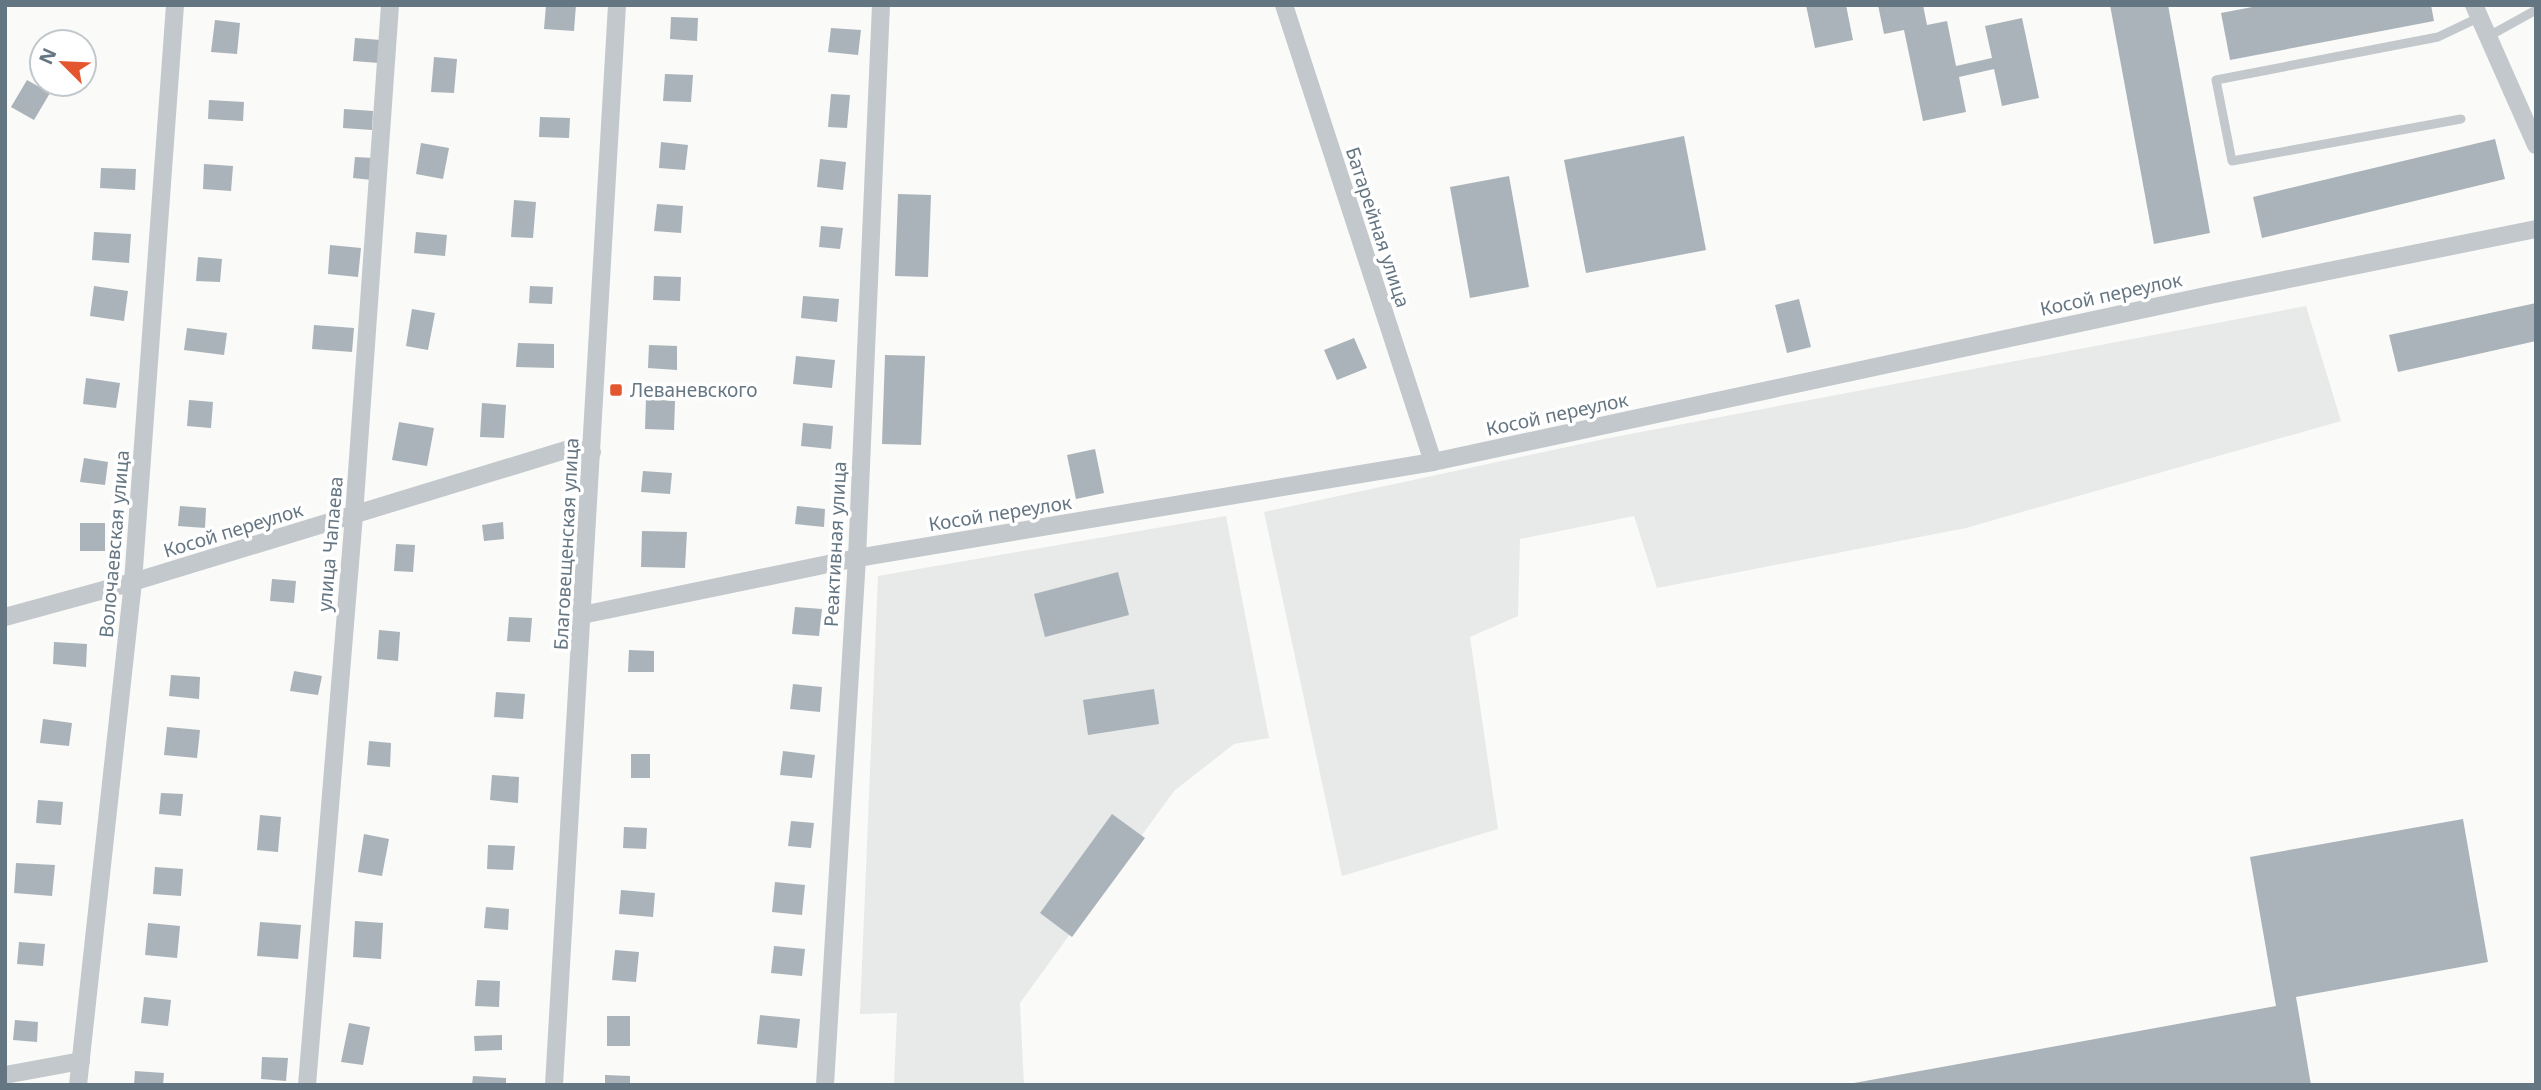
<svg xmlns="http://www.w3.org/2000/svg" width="2541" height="1090" viewBox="0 0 2541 1090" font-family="'Noto Sans',sans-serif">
	<rect width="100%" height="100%" fill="#fafaf8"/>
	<g fill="#e8e9e9">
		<polygon points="2306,306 2341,421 1966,528 1657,588 1634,516 1520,539 1518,616 1470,637 1498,829 1342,876 1264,512 1604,439"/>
		<polygon points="1226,516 1269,738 1234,744 1174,791 1020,1003 1024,1085 894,1085 897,1013 860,1014 878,576"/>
	</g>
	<g fill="#aab3b9">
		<polygon points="546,5 576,5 574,31 544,29"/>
		<polygon points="1806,5 1846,5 1853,40 1815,48"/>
		<polygon points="1878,5 1923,5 1927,25 1947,21 1956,66 1992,58 1985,26 2022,18 2039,98 2002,106 1994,69 1959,77 1966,112 1923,121 1904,30 1884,34"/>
		<polygon points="2110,5 2168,5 2210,233 2154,244"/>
		<polygon points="2263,5 2431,5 2434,21 2230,60 2221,13"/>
		<polygon points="671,17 698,18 697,41 670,39"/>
		<polygon points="215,20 240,23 237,54 211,52"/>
		<polygon points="831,28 861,30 858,55 828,52"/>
		<polygon points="355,38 381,40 379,63 353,61"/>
		<polygon points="434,57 457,59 454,93 431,92"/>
		<polygon points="665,74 693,75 691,102 663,101"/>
		<polygon points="27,80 50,93 34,120 11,107"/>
		<polygon points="831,94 850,95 847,128 828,127"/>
		<polygon points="209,100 244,102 243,121 208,119"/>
		<polygon points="344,109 373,111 372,130 343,128"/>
		<polygon points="540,117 570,118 569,138 539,137"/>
		<polygon points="1684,136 1706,250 1586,273 1564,160"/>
		<polygon points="2495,139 2505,179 2262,238 2253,197"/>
		<polygon points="661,142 688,145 685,170 659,168"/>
		<polygon points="421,143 449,148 443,179 416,174"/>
		<polygon points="355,157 373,158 372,180 353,178"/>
		<polygon points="820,159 846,162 843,190 817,187"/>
		<polygon points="204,164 233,166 231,191 203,189"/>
		<polygon points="101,168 136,169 135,190 100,188"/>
		<polygon points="1509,176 1529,287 1470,298 1450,187"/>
		<polygon points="898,194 931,195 928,277 895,276"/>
		<polygon points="514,200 536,202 533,238 511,237"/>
		<polygon points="657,204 683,206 681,233 654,231"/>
		<polygon points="821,226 843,228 840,249 819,247"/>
		<polygon points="94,232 131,234 129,263 92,260"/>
		<polygon points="416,232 447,235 445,256 414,253"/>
		<polygon points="330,245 361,248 358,277 328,274"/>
		<polygon points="198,257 222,259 220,282 196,281"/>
		<polygon points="654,276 681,277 680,301 653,300"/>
		<polygon points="94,286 128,291 124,321 90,316"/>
		<polygon points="530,286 553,287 552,304 529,303"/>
		<polygon points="803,296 839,299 837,322 801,318"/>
		<polygon points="1799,299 1811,347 1787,353 1775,305"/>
		<polygon points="2536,303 2536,341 2398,372 2389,335"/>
		<polygon points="412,309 435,313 428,350 406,346"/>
		<polygon points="314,325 354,328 352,352 312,349"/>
		<polygon points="187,328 227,333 224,355 184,350"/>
		<polygon points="1354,338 1367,368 1337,380 1324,350"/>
		<polygon points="518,343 554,344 554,368 516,367"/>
		<polygon points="649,345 677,346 677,370 648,368"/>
		<polygon points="885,355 925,356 921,445 882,444"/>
		<polygon points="796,356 835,360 832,388 793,384"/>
		<polygon points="86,378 120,383 116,408 83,404"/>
		<polygon points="646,399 675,401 674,430 645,429"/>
		<polygon points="189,400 213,402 211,428 187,426"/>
		<polygon points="482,403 506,405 504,438 480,437"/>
		<polygon points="399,422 434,428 427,466 392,460"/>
		<polygon points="803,423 833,426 831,449 801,446"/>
		<polygon points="1095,449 1104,493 1076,499 1067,455"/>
		<polygon points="84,458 108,462 105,485 80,482"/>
		<polygon points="643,471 672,473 670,494 641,492"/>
		<polygon points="180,506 206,508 205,528 178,526"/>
		<polygon points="797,506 825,509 824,527 795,524"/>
		<polygon points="503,522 504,539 484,541 482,525"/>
		<rect x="80" y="523" width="25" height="28"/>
		<polygon points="642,531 687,532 685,568 641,567"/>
		<polygon points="396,544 415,545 413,572 394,571"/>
		<polygon points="1118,572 1129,615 1045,637 1034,594"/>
		<polygon points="272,579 296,581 294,603 270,601"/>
		<polygon points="795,607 822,609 819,636 792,634"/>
		<polygon points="509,617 532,618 530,642 507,641"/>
		<polygon points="379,630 400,632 398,661 377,659"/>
		<polygon points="54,642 87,644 86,667 53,664"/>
		<polygon points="629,650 654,651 654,672 628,672"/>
		<polygon points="294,671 322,676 318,695 290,691"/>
		<polygon points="171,675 200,677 199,699 169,696"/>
		<polygon points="793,684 822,687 820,712 790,709"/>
		<polygon points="1154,689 1159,724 1088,735 1083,700"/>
		<polygon points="496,692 525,694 523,719 494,717"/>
		<polygon points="43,719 72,723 69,746 40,743"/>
		<polygon points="167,727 200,730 197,758 164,755"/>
		<polygon points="369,741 391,743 390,767 367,765"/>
		<polygon points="783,751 815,755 812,778 780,775"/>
		<rect x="631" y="754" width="19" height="24"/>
		<polygon points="492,775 519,777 518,803 490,800"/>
		<polygon points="161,793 183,794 181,816 159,814"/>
		<polygon points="38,800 63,802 61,825 36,823"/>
		<polygon points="1112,814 1145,838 1072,937 1040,913"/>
		<polygon points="260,815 281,817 278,852 257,850"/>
		<polygon points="2463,819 2488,962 2296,997 2311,1085 1843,1085 2276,1006 2250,857"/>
		<polygon points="791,821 814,823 811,848 788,846"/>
		<polygon points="624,827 647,828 646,849 623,848"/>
		<polygon points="364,834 389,839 382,876 358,872"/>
		<polygon points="488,845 515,846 513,870 487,869"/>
		<polygon points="16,863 55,865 52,896 14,893"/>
		<polygon points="155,867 183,869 181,896 153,894"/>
		<polygon points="775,882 805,885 802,915 772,912"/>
		<polygon points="621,890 655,893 653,917 619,914"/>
		<polygon points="486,907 509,909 508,930 484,928"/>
		<polygon points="355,921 383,923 381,959 353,957"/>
		<polygon points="260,922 301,925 298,959 257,956"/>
		<polygon points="148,923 180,926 177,958 145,955"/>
		<polygon points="19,942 45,944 43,966 17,964"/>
		<polygon points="774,946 805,949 802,976 771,973"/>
		<polygon points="615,950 639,952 636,982 612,980"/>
		<polygon points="477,980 500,981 499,1007 475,1006"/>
		<polygon points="144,997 171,1000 168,1026 141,1023"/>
		<polygon points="760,1015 800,1019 797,1048 757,1044"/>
		<rect x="607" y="1016" width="23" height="30"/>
		<polygon points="15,1020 38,1022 37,1042 13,1040"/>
		<polygon points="349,1023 370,1027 363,1065 341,1062"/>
		<polygon points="502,1035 502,1050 475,1051 474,1036"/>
		<polygon points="262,1057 288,1058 286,1081 261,1079"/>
		<polygon points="135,1071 164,1073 163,1085 134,1085"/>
		<polygon points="605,1075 630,1076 630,1085 605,1085"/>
		<polygon points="473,1076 506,1078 506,1085 472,1085"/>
	</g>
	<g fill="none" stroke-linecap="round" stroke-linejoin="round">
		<g stroke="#c3c8cc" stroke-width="9">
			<polyline points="2489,36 2536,10"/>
			<polyline points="2461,119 2232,161 2216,80 2438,37 2480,17"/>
		</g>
		<g stroke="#c3c8cc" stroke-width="18">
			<polyline points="1284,5 1433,462"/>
			<polyline points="2474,5 2536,145"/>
			<polyline points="582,615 857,558 1433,462 2210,295 2536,229"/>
			<polyline points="5,617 133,582 572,448 592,452"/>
			<polyline points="5,1075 81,1061"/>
			<polyline points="78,1085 133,582 175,5"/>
			<polyline points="307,1085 354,515 390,5"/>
			<polyline points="554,1085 617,5"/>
			<polyline points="825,1085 857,558 881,5"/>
		</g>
	</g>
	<rect fill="#e4572e" stroke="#fff" stroke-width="2.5" x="609" y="383" width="14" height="14" rx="3.5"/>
	<g text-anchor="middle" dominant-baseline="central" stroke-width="7" stroke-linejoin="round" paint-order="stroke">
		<g font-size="19" fill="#657683" stroke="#fff">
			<text transform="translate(1378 227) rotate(72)">Батарейная улица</text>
			<text transform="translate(2111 294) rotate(-12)">Косой переулок</text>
			<text transform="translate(1557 414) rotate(-12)">Косой переулок</text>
			<text transform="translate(1000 513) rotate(-9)">Косой переулок</text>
			<text transform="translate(233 530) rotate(-17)">Косой переулок</text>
			<text transform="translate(114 544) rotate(-85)">Волочаевская улица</text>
			<text transform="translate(330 544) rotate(-85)">улица Чапаева</text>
			<text transform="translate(566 544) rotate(-87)">Благовещенская улица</text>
			<text transform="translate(835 544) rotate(-87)">Реактивная улица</text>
		</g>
		<g font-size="19" fill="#657683" stroke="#fff" text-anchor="start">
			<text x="630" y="390">Леваневского</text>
		</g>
	</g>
	<rect width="2541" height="1090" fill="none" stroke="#657683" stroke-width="14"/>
	<g transform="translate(63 63) rotate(294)"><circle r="33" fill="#ffffff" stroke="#c1c8cd" stroke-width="2"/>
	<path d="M0-5L12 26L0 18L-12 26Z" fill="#e4572e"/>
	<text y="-10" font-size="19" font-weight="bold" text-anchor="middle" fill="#657683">N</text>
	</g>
</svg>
